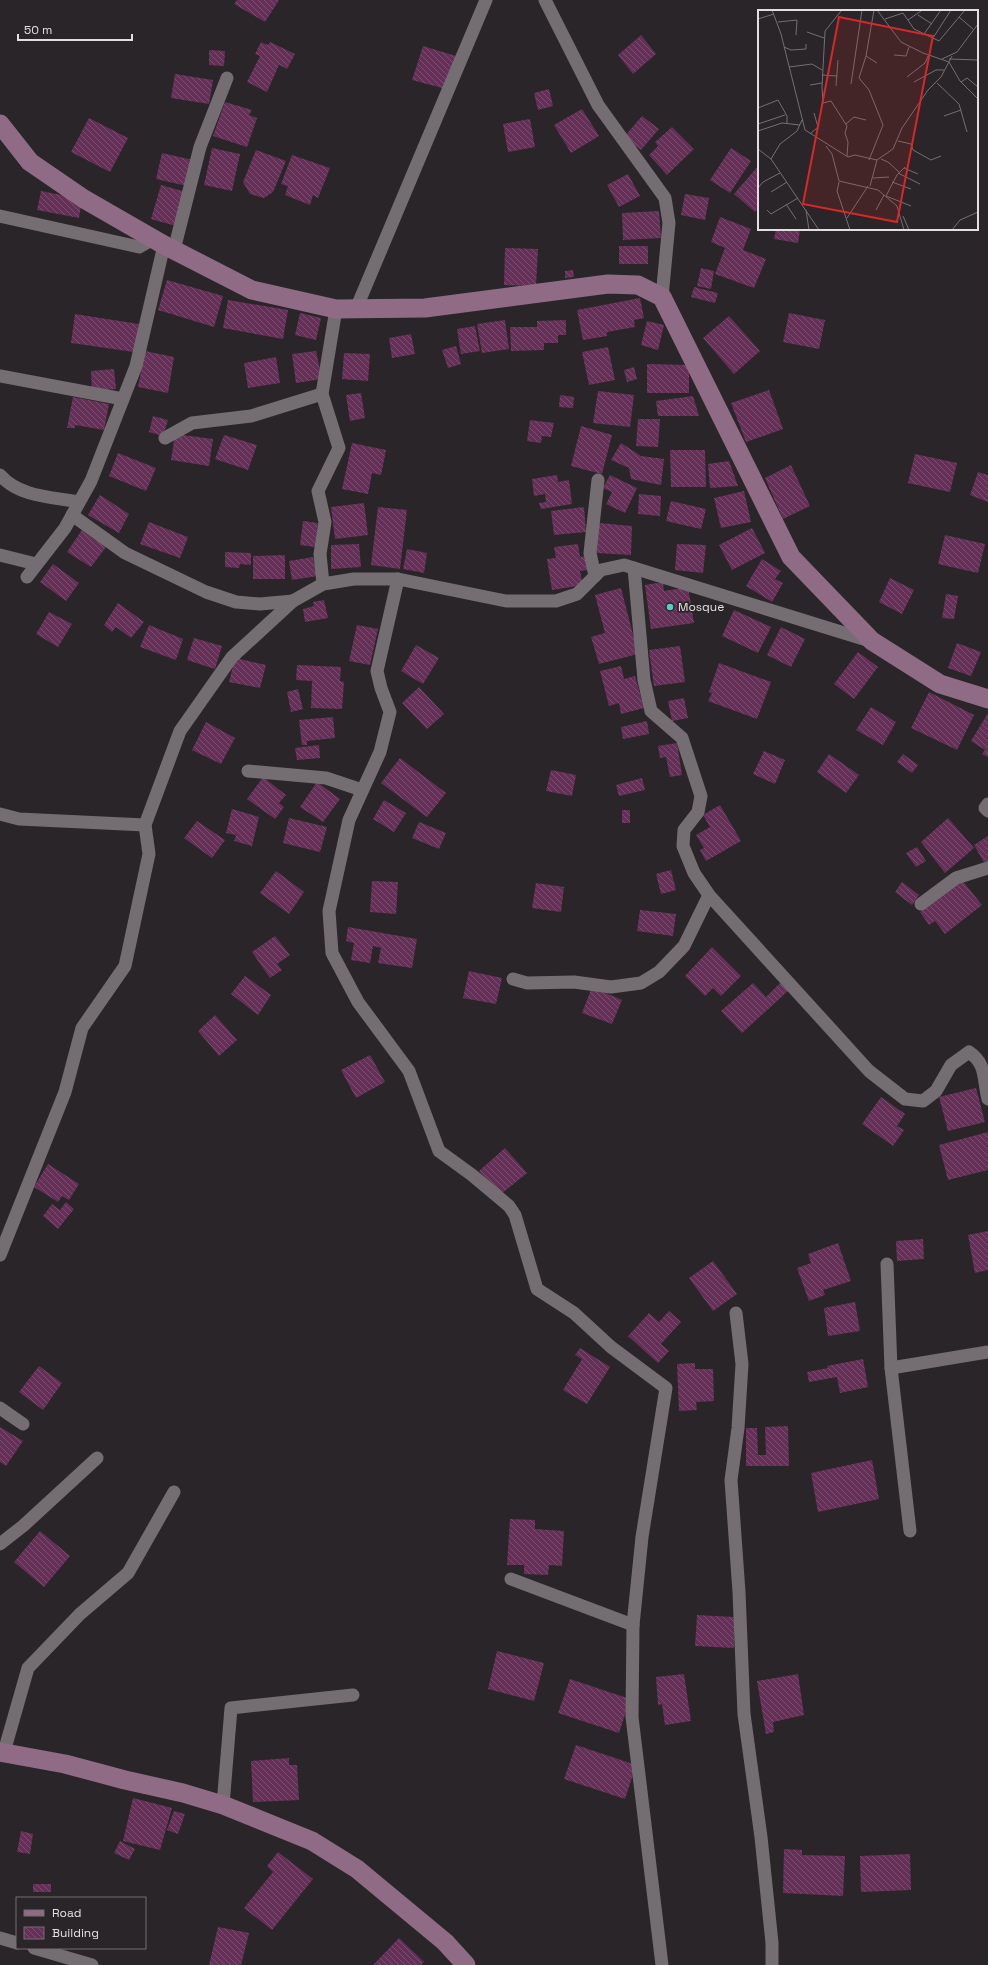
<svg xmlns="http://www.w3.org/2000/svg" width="988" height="1965" viewBox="0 0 988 1965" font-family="'Space Grotesk',sans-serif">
	<defs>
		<pattern id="building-back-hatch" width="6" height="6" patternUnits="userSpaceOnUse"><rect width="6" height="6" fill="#652f57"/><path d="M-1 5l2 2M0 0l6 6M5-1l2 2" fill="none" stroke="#7b4d6f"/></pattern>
	</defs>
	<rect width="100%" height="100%" fill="#2a2529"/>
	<g fill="url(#building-back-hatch)">
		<polygon points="237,0 279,0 265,22 234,4"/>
		<polygon points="641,35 656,54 633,74 618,55"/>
		<polygon points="261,42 268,45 270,42 295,54 287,69 279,65 267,92 247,82 260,56 255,54"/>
		<polygon points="423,46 456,56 446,89 412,80"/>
		<polygon points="209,50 225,51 224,66 209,65"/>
		<polygon points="175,74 213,80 209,104 171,98"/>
		<polygon points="549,89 553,106 538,110 534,93"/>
		<polygon points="225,102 252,110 249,115 257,118 247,147 213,136"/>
		<polygon points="582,109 599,136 571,153 554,125"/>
		<polygon points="642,116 659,129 641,150 624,137"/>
		<polygon points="89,118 128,138 110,172 71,152"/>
		<polygon points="530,119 535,147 508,152 503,124"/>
		<polygon points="672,127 694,149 667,175 649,155 658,146 655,142"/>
		<polygon points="212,148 240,154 232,191 204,185"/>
		<polygon points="731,148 751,161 730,193 710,180"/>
		<polygon points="256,150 286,161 273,192 264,198 250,194 243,182"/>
		<polygon points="162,153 193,160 187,186 156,179"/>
		<polygon points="292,155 330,168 318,198 313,195 310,205 285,195 288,186 281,184"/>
		<polygon points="759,165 759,207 755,212 734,194"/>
		<polygon points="628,174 640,196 619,207 607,185"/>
		<polygon points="161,185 186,192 176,226 151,219"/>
		<polygon points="41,191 82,199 79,218 37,210"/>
		<polygon points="685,194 709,198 705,220 681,215"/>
		<polygon points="659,211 661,238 623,240 622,213"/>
		<polygon points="720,217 751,229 743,250 766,259 754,288 715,274 725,248 711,242"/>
		<polygon points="776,229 800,230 798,243 774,239"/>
		<rect x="619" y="246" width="29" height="18"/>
		<polygon points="505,248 538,249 536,286 504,285"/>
		<polygon points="701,268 714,271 711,289 697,286"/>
		<polygon points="573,270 574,277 565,278 565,271"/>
		<polygon points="167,280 223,296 214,327 158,310"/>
		<polygon points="694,287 718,293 715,303 691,297"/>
		<polygon points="640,298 644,318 634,320 635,327 607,332 607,336 583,340 577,310"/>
		<polygon points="228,300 288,310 283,339 223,328"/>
		<polygon points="300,313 321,318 316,340 295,335"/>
		<polygon points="789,313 825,320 819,349 783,342"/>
		<polygon points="75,314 139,324 134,352 71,343"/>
		<polygon points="729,316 760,351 734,374 703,338"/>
		<polygon points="505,320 509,349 482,353 477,324"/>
		<polygon points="566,320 566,335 558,335 558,343 544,343 544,350 511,351 510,327 537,327 537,321"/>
		<polygon points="647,321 664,325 658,350 641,345"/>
		<polygon points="475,326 480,351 461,354 457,329"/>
		<polygon points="411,334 415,354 392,358 389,338"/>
		<polygon points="456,346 461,364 448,368 442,350"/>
		<polygon points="608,347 615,380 589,385 582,352"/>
		<polygon points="145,351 174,357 168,393 138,387"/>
		<polygon points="316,351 322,379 296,383 292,354"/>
		<polygon points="344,353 370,354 368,381 342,379"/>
		<polygon points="276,357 280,383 248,388 244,363"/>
		<polygon points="647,364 689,365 689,393 647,393"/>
		<polygon points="634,367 637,379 627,382 624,370"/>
		<polygon points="114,369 116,389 92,391 91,371"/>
		<polygon points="769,390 783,429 746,442 731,403"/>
		<polygon points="598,391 634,395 630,427 593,423"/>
		<polygon points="361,393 365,418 350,421 346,395"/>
		<polygon points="560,395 574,397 573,408 559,407"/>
		<polygon points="693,396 699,416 658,416 656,401"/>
		<polygon points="73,397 109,404 104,430 75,425 75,428 67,428"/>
		<polygon points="153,416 168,420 163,436 149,432"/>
		<polygon points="638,419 660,419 658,447 636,446"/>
		<polygon points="530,420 554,423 551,437 542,436 541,443 527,441"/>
		<polygon points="581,426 612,435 602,474 571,466"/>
		<polygon points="175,434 213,439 209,466 171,460"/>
		<polygon points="224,435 257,445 248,470 215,459"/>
		<polygon points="352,443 386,450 381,475 372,473 368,494 342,489"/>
		<polygon points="621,443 641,456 664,459 661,485 631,479 629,468 611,460"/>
		<polygon points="670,450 705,450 706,487 671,487"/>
		<polygon points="118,453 156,468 146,491 109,476"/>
		<polygon points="915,454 957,463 950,492 908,483"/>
		<polygon points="729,461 738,486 710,488 708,464"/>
		<polygon points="791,465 810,506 783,519 765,478"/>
		<polygon points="978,472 988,475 988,502 970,495"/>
		<polygon points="557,475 558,482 569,480 572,504 541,509 539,503 546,502 545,494 534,496 532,479"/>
		<polygon points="610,475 637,488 625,513 606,504 612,492 603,488"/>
		<polygon points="744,491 751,522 721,528 714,498"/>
		<polygon points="639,494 661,496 660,516 638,514"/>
		<polygon points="100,495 129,514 119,533 88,515"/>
		<polygon points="671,501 706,509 701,529 666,521"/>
		<polygon points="364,503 368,535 335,539 331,507"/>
		<polygon points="378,507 407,510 400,569 371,565"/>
		<polygon points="584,507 586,532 554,535 551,511"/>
		<polygon points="303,521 318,523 315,547 300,545"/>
		<polygon points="149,522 188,537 180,558 140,544"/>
		<polygon points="599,523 632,526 631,555 596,553"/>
		<polygon points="752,528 765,553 732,570 719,545"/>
		<polygon points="82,530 106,547 91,567 67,552"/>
		<polygon points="945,535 985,544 978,573 938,564"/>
		<polygon points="359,544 361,567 331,569 331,545"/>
		<polygon points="578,544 580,557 586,556 588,570 580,571 583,585 552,590 547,559 556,558 554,547"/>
		<polygon points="677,544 706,545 703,573 675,570"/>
		<polygon points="407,549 427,553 424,573 403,569"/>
		<polygon points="225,552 251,553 251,565 240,564 239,568 225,567"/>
		<polygon points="285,555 285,579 253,579 253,556"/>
		<polygon points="313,557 317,576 292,580 289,561"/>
		<polygon points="762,559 781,571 775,579 783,583 772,602 746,586"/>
		<polygon points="53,564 79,583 66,601 40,582"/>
		<polygon points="890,578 914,590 902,614 879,602"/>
		<polygon points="663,582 664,591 688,587 694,623 651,629 645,585"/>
		<polygon points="621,588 638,654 599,664 591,637 605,633 595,595"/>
		<polygon points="946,594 958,596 954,619 942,618"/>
		<polygon points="324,600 328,618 305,622 303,609 314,606 313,602"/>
		<polygon points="118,603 144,622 131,638 116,627 112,632 104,625"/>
		<polygon points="734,610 771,627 758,653 722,636"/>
		<polygon points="49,612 72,624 58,647 36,634"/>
		<polygon points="149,625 183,639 176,660 140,647"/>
		<polygon points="357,625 378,629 370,665 349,661"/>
		<polygon points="781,627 805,639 791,667 767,655"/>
		<polygon points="194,638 222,646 215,669 187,660"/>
		<polygon points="957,643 981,652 971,676 948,668"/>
		<polygon points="416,645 439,658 423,684 401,671"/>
		<polygon points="680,646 685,682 654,686 649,650"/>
		<polygon points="858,652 878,667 854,699 834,684"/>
		<polygon points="235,658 266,665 260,688 229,682"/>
		<polygon points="719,663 771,682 757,719 708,701 712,693 709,692"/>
		<polygon points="297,665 341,667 340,681 344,682 342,709 311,708 312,681 296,680"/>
		<polygon points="621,666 624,679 635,676 644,708 621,714 619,703 609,706 600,671"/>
		<polygon points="419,687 444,714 427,729 402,703"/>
		<polygon points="298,689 303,709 291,712 287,692"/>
		<polygon points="929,692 974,715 957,750 911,728"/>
		<polygon points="684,698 688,718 672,721 668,701"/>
		<polygon points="871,707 896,722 883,745 856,730"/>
		<polygon points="988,713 988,757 982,754 985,750 971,741"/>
		<polygon points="333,717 335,738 307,741 307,745 302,745 299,720"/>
		<polygon points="647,721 649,734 623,739 621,727"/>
		<polygon points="206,722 235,738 221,764 192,750"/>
		<polygon points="677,743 682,775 670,777 666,757 660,758 658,746"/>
		<polygon points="319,745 320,758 297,760 295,748"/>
		<polygon points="764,751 785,760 775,784 753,774"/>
		<polygon points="829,754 859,775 846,793 817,772"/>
		<polygon points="903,754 918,765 912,773 897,762"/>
		<polygon points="400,758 446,793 427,817 381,783"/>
		<polygon points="551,770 576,775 572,796 546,791"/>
		<polygon points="263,777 286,795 279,803 284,807 275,819 247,799"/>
		<polygon points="642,778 645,790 619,796 616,785"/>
		<polygon points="317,782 340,799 323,822 300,807"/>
		<polygon points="384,800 406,813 394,832 373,819"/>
		<polygon points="720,805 741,841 706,861 700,850 704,848 696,835 710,827 703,815"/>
		<polygon points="232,809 259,817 252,846 234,841 236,835 226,833"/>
		<rect x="622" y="810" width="8" height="13"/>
		<polygon points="289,818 327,827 320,852 283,843"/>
		<polygon points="948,818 974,848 945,873 921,842"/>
		<polygon points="197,821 225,840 212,858 184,838"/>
		<polygon points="419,822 446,833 439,849 412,838"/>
		<polygon points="988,836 988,865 986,866 974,845"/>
		<polygon points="917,847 926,861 916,867 906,853"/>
		<polygon points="671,870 676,890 661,894 656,874"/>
		<polygon points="276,871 304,892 289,914 260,893"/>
		<polygon points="962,880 982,905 945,934 935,921 929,925 920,912"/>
		<polygon points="372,881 398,882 396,914 370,912"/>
		<polygon points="902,882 919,895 912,905 895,892"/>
		<polygon points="536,883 564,887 561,912 532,908"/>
		<polygon points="640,910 676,914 673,936 637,931"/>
		<polygon points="348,927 417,939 412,968 378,963 381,948 373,946 370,963 351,960 354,943 346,941"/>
		<polygon points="275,936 290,955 277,964 282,970 270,978 252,952"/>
		<polygon points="712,947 741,976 721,996 713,988 705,996 685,976"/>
		<polygon points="469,971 502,978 496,1004 463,998"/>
		<polygon points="245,976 271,995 258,1015 231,994"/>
		<polygon points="753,983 766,997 780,983 788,991 742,1033 721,1011"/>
		<polygon points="592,987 622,1000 612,1024 582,1013"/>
		<polygon points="215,1015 237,1040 219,1056 198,1031"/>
		<polygon points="370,1055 385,1082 356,1098 341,1070"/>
		<polygon points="976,1088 985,1122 948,1131 939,1097"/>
		<polygon points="881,1097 905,1114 897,1126 904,1130 893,1146 862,1124"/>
		<polygon points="988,1132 988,1170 948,1180 939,1145"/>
		<polygon points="505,1148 527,1173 500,1195 479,1171"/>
		<polygon points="48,1164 79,1184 69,1200 62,1196 58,1202 34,1187"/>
		<polygon points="66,1202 74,1209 58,1229 43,1216 52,1204 60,1210"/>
		<polygon points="988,1231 988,1270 975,1273 968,1235"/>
		<polygon points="923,1239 924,1259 897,1261 896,1241"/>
		<polygon points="838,1243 851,1281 823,1290 825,1295 809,1301 797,1268 811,1263 808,1254"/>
		<polygon points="713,1261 737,1294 713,1311 689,1278"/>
		<polygon points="855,1302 860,1331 828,1336 824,1308"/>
		<polygon points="669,1311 681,1322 661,1344 669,1351 658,1363 628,1336 649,1313 659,1322"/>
		<polygon points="580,1348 610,1367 587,1404 563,1390 582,1359 575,1355"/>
		<polygon points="863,1359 868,1387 840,1393 837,1377 809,1382 807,1372 828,1368 827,1366"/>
		<polygon points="695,1363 695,1369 713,1369 714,1401 696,1402 697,1410 679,1411 677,1364"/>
		<polygon points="39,1366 62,1383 43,1410 19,1392"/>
		<polygon points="788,1426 789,1466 746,1466 746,1428 757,1428 758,1455 766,1455 765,1427"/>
		<polygon points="0,1427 23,1441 6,1466 0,1462"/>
		<polygon points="872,1460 879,1499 818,1512 811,1473"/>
		<polygon points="510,1519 535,1520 535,1529 564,1531 562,1566 549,1565 548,1575 524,1574 524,1565 507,1565"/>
		<polygon points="40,1531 70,1556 44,1587 14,1562"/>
		<polygon points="697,1615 735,1617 734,1648 695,1646"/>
		<polygon points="497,1651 544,1663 534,1701 488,1689"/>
		<polygon points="684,1674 691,1721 665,1725 662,1704 658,1705 656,1677"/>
		<polygon points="798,1674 804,1715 773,1722 774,1732 766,1734 757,1681"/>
		<polygon points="570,1679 630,1699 619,1733 558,1713"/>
		<polygon points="576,1745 636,1765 625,1799 564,1779"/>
		<polygon points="289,1758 289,1765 297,1765 299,1800 253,1802 251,1761"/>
		<polygon points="133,1798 172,1808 160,1850 123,1841"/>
		<polygon points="174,1811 185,1814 178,1834 167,1830"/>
		<polygon points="21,1831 33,1834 30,1854 17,1852"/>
		<polygon points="120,1841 135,1849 129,1860 114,1853"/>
		<polygon points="784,1849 802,1850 802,1855 845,1856 843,1896 783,1893"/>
		<polygon points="278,1852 313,1879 272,1930 244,1908 273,1872 267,1866"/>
		<polygon points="910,1854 911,1890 861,1892 860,1856"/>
		<rect x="33" y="1884" width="18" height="8"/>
		<polygon points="218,1927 249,1933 241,1965 209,1965"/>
		<polygon points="399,1938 424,1962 421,1965 373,1965"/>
	</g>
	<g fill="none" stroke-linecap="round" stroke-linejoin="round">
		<g stroke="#746e72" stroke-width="13">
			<polyline points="545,0 598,105 665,198 669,223 662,297"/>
			<polyline points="0,216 139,247 153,239"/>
			<polyline points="174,250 200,147 227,78"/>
			<polyline points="356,309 486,0"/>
			<polyline points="0,376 123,399"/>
			<polyline points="165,438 192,423 251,416 322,394"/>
			<path d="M0,475C19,497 52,497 79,502"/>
			<polyline points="72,515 125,553 206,592 236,602 260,604 293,601"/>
			<polyline points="0,555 36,564"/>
			<path d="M634,568L644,680L651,711L682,738L701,796L698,812L684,830L683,846L694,873L709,895L869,1071L905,1099L923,1101L936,1091L951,1065L969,1052C987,1064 983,1080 988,1099"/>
			<polyline points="595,576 590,553 598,480"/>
			<polyline points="27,577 65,528 91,481 136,366 164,245"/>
			<polyline points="398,579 377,671 381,688 390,712 380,752 349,820 329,911 332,953 358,1002 409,1071 439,1151 472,1175 509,1206 515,1215 537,1289 574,1313 611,1347 666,1388 642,1537 633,1625 632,1717 662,1965"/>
			<polyline points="323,584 320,554 325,522 318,491 339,448 322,394 336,309"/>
			<polyline points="248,771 326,778 362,790"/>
			<polyline points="988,804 985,808 988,811"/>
			<polyline points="0,814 19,819 145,825"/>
			<polyline points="921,904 956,878 988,868"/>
			<polyline points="513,979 527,983 574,982 611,987 641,983 659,972 684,946 709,895"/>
			<polyline points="0,1255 65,1092 82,1028 125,966 149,854 145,825 180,731 232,657 293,601 323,584 354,579 398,579 506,601 556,601 577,594 601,570 624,565 870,641"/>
			<polyline points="887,1264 891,1368 910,1531"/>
			<polyline points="736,1313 742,1364 738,1428 731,1480 739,1592 744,1714 761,1837 772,1943 772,1965"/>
			<polyline points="891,1368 988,1352"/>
			<polyline points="0,1408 23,1424"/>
			<polyline points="0,1544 23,1526 97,1458"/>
			<polyline points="511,1579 633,1625"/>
			<polyline points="4,1752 28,1668 80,1614 128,1573 174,1492"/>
			<polyline points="223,1805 231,1708 353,1695"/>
			<polyline points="0,1938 17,1943"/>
			<polyline points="34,1948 92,1965"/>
		</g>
		<g stroke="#8f6b86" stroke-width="19">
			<polyline points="0,124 30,162 84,199 164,245 252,290 336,309 425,308 608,284 638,285 662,297 791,557 872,641 940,684 988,699"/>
			<polyline points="0,1752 65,1764 125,1780 183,1793 223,1805 312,1841 357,1869 445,1942 466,1965"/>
		</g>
	</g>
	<circle fill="#56cec4" stroke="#2a2529" stroke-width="1.5" cx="670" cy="607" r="4"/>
	<g text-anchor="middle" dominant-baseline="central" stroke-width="3.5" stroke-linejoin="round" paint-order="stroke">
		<g font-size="12" fill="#e3dfe1" stroke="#2a2529" text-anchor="start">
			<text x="678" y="607">Mosque</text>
		</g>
	</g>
	<g transform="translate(758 10)">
		<rect width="220" height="220" fill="#2a2529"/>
		<path fill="none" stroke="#746f73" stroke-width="1" d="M14,0L23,24L47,120L90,147L97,145L119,150L135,139L144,118L170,80L183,67L194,46M119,0L143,32L165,43L191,52L202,71L220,89M83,1L67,21L64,77L65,93L73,91L89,116L87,123L90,132L89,146M160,5L174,14M201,7L215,19M0,9L16,4M127,9L145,3L156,19L181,31L207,0M150,10L163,1M20,12L39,10L38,25M49,22L66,28M166,24L183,0M175,28L193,0M26,37L33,40L48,39V34M136,45L148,46L151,37M108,46L119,53M184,49L199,42L220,14M191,49L220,50M31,57L54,54L64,60M64,65L79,66M149,67L167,53L170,46M156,72L178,60H186M203,72L209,68L220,77M179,73L201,94L209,122M93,74L104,0M52,75L64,73M78,76L80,50M0,98L20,90L29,106V113M186,106L203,100M44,110L39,121L22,134L13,149L61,220M0,114L27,105M88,114L96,107L108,110M0,121L24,113L42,115M52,124L60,117L56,103M140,131L153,134L155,140L173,150L183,146M68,136L74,144L81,171L120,180L139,196L146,220M0,139L13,149M123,149L130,152L141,162M111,150L125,115L111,80L101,68L108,46L116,0M146,158L160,164M140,163L162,174M115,168L131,167M81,172L79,181L92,220M134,172L153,179M112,176L119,150M0,178L5,172L22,163M13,182L29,172M128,186L139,165L147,157M128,186L153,196M28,194L38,209M9,200L13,204L40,188M48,200L51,220M118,200L126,185M145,206L151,220M89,208L110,176M194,220L202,210L220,202"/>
		<path fill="#d62828" fill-opacity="0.15" stroke="#d62828" stroke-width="2" d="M81,7L175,26L139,212L45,194Z"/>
		<rect width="220" height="220" fill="none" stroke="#e3dfe1" stroke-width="2"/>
	</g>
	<rect x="16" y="1897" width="130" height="52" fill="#2a2529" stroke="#746f73"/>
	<rect x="24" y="1910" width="20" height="6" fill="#8f6b86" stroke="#746f73"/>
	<text x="52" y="1917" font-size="12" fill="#e3dfe1">Road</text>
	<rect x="24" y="1927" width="20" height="12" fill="url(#building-back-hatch)" stroke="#746f73"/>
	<text x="52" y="1937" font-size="12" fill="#e3dfe1">Building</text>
	<path d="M18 34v6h114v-6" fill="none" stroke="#e3dfe1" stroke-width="2"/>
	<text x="24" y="34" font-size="12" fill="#e3dfe1" stroke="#2a2529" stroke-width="3" paint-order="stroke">50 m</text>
</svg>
